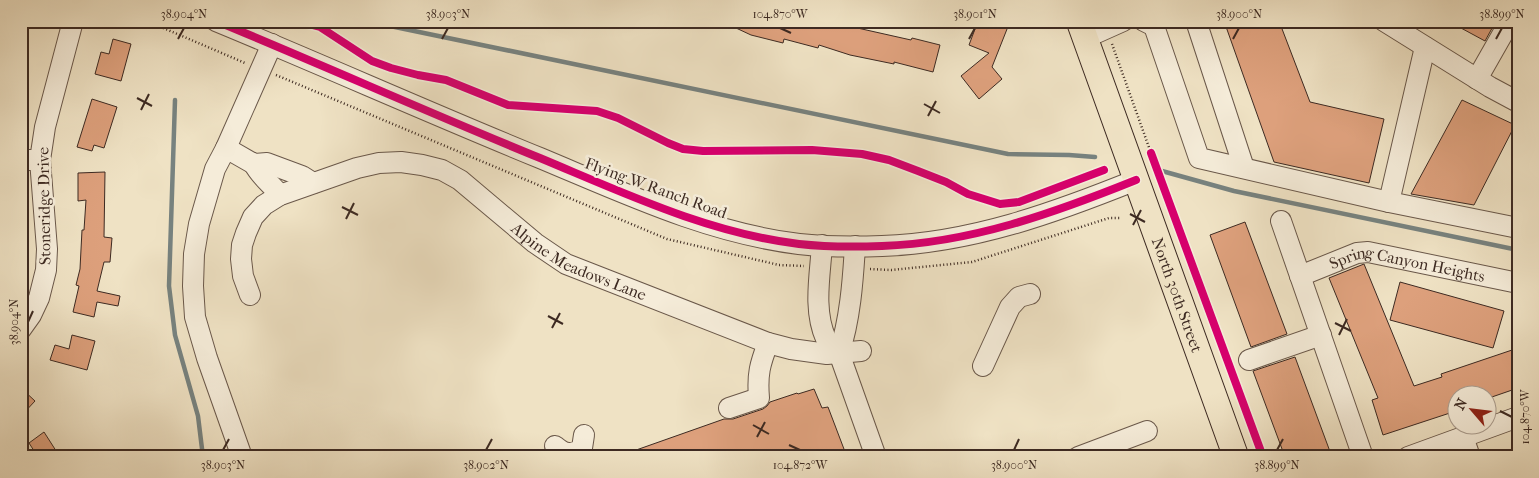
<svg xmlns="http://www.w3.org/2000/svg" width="1539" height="478" viewBox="0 0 1539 478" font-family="'IM FELL French Canon',serif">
	<rect width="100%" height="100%" fill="#efe2c4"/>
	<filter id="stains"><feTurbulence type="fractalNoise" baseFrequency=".004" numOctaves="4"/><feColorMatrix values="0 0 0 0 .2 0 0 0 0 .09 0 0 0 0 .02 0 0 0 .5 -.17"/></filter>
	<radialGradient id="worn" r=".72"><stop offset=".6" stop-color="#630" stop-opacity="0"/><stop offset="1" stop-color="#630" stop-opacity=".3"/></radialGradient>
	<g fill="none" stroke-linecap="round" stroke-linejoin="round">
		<g stroke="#77827f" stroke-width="4.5">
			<polyline points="366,21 1008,154 1069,155 1095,157"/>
			<polyline points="175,100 169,286 175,335 198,416 203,457"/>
			<polyline points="1162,171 1234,191 1518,250"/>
		</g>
	</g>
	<g fill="#dda07c" stroke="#3d2a22">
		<polygon points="721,21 825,21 835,24 836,21 840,21 854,25 853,27 911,40 912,38 940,45 933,72 894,62 894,64 850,55 819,45 818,48 784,39 783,43 751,35"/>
		<polygon points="978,21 1002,21 1009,24 992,67 1002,79 979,99 961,76 989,53 969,45"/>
		<polygon points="1224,21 1279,21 1310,102 1384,119 1369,183 1274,162"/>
		<polygon points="1448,21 1496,21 1485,41"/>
		<polygon points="113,39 131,44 121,81 95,74 101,52 109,54"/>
		<polygon points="92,99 117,107 104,148 94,145 92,151 77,147"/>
		<polygon points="1462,100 1515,125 1474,205 1411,194"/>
		<polygon points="105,172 104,237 112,238 110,262 104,262 97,291 120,296 118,306 97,302 94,317 73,312 79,286 76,285 80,269 82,230 84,230 86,200 78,201 78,173"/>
		<polygon points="1245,222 1287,334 1251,347 1210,235"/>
		<polygon points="1364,264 1414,386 1442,377 1441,374 1518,348 1518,388 1486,399 1486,396 1456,396 1456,411 1383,435 1372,400 1378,398 1329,278"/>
		<polygon points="1400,282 1504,311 1493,348 1390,320"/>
		<polygon points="72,335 95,341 87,370 50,360 55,345 69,349"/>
		<polygon points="1295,357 1332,457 1285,457 1253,371"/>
		<polygon points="21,388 35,401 21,416"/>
		<polygon points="814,389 822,408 828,407 847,457 622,457 622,455 724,419 733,419 763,409 767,406 770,402 797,393 798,394"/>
		<polygon points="44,432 60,457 38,457 29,443"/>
	</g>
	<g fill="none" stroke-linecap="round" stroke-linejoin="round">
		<defs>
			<g id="minor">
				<path d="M216,21C325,66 432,114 540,158C624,193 708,233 799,244C826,247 855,247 882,246C971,243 1054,213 1136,180"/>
				<polyline points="1144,21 1154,26 1199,158 1389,202 1518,228"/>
				<polyline points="1196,21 1244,168"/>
				<polyline points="1384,21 1490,87 1518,102"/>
				<polyline points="1085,38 1123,21"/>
				<polyline points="1477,79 1510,21"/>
				<polyline points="226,148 254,164 267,163 302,176 313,183"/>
				<polyline points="21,160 40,160"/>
				<path d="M254,164C260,176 271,184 280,195"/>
				<polyline points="1389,202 1425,47"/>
				<polyline points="1281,221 1363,457"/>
				<path d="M822,245C820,276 813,310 826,339C829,344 835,349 839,353L876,457"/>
				<path id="s1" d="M1300,276L1357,253L1368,252L1518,283"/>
				<path id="s2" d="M250,295L243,276L241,259L242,245L246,233L253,217L264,205L280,195L357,168L379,163L401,162L422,165L442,170L460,180L535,243L566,264L768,343L791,349L827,354L861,351"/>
				<polyline points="21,329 31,315 39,298 46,270 47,249 40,160 45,127 73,21"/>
				<path d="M839,353C850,321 853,280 855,246"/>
				<polyline points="1249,360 1321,335"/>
				<polyline points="983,366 1010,307 1019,297 1030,294"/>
				<path d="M729,408L759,398C757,374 760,364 768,343"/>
				<polyline points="1463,437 1470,457"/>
				<path d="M555,446C564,454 572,456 582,448L584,435"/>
				<polyline points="242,457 207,358 195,317 193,286 194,254 199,224 215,169 226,148 272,44"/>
				<polyline points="1078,457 1147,431"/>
				<polyline points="1408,457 1518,417"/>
			</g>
			<g id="major">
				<path id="s3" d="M1079,21L1236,457"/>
			</g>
		</defs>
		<use href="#minor" stroke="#6a584a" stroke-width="22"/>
		<use href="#major" stroke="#3d2a22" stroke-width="27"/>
		<g stroke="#3d2a22" stroke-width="2.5" stroke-dasharray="1 2.5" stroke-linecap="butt">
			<polyline points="147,21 245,63"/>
			<polyline points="1112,44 1151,153"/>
			<polyline points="276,75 667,239 779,265 804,266"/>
			<polyline points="870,269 891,270 972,262 1109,218 1121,218"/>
		</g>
		<use href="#minor" stroke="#f5ecd9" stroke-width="20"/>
		<use href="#major" stroke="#efe2c4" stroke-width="25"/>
		<defs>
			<g id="cycleway">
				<path d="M216,21C325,66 432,114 540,158C624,193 708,233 799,244C826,247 855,247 882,246C971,243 1054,213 1136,180"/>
				<polyline points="297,21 320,27 372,61 391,68 418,75 446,80 508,105 597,111 618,118 668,143 683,149 703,151 812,150 862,154 889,160 918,171 946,182 968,194 1000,204 1019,202 1104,170"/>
				<polyline points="1151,153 1263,457"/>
			</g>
		</defs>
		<use href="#cycleway" stroke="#f5ecd9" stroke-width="11"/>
		<use href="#cycleway" stroke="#d6006c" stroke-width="8"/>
	</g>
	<path fill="none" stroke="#3d2a22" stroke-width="2" d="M780,28L791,33M178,39L184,28M442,39L448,28M969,39L975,28M1233,39L1239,28M1496,39L1502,28M137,98L152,106M924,104L940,113M141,110L149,94M928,116L936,101M342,207L358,215M1130,214L1145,222M346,219L354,203M1133,225L1141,210M548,316L563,324M28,322L33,311M1335,323L1351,331M552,328L560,313M1339,335L1347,319M1500,411L1512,417M753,425L769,434M757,437L765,422M789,445L800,450M223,450L229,439M486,450L492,439M1014,450L1019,439M1277,450L1283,439"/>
	<g text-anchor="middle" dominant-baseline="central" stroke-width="5" stroke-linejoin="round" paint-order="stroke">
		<g font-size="16" fill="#3d2a22" stroke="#f5ecd9">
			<text transform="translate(656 188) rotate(20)">Flying W Ranch Road</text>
			<text transform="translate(44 206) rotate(-91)">Stoneridge Drive</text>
			<text stroke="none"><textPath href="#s2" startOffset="451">Alpine Meadows Lane</textPath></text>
			<text stroke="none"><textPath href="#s1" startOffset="112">Spring Canyon Heights</textPath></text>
			<text stroke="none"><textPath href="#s3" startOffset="291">North 30th Street</textPath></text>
		</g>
	</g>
	<rect width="1539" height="478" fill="none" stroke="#efe2c4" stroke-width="55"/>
	<g transform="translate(1472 410) rotate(298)"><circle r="24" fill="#f5ecd9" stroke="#ab9e90"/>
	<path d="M0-4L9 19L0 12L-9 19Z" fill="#8f2418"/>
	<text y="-8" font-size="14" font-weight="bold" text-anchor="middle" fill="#3d2a22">N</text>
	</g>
	<rect x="28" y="28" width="1484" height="422" fill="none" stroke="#3d2a22" stroke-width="2"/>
	<g font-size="12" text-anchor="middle" fill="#3d2a22">
		<text x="184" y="18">38.904°N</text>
		<text x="448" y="18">38.903°N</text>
		<text x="780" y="18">104.870°W</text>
		<text x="975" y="18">38.901°N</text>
		<text x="1239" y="18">38.900°N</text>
		<text x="1502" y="18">38.899°N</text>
		<text transform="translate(14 322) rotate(-90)" y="4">38.904°N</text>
		<text transform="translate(1525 417) rotate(-90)" y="4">104.870°W</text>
		<text x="223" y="469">38.903°N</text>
		<text x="486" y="469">38.902°N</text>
		<text x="800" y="469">104.872°W</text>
		<text x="1014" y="469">38.900°N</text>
		<text x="1277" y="469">38.899°N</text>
	</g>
	<rect width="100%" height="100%" filter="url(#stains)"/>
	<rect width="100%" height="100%" fill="url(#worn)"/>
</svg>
